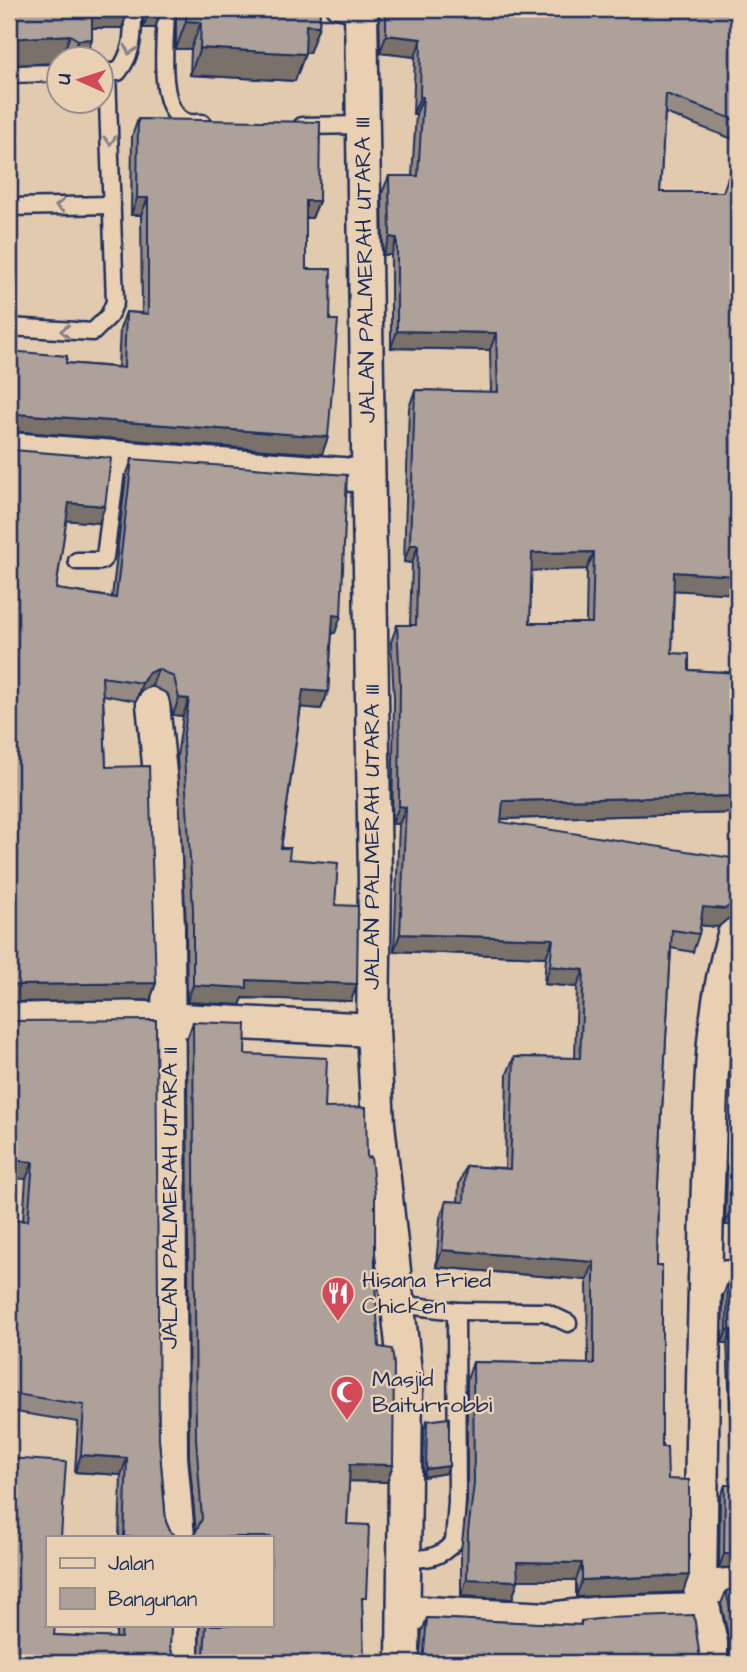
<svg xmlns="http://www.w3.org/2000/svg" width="747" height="1672" viewBox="0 0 747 1672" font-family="'Architects Daughter',sans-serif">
	<rect width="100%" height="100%" fill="#e2caaf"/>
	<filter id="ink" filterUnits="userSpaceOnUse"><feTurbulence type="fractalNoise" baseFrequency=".0143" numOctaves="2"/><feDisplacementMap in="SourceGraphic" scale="14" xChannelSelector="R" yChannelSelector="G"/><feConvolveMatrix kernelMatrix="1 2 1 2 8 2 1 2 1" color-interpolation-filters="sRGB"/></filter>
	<g filter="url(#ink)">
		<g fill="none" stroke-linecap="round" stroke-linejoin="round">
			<defs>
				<g id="service">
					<path d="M166,9C166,36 155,110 186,122C190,124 198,123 202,123"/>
					<polyline points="335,9 361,14"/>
					<path d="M102,72H118C134,52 133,33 133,9"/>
					<polyline points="9,74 60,73"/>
					<polyline points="302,126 362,125"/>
					<polyline points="9,207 112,205"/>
					<polyline points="9,327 93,332 109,316 115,302 107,72"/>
					<polyline points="77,561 101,561 105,557 118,455"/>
					<path d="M398,1304L456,1311L457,1501L454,1542C439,1559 426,1559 405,1559"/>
					<polyline points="456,1311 545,1312 568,1323"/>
				</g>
				<g id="minor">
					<polyline points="361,9 375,880 373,1030 378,1124 406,1381 403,1663"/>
					<polyline points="9,449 368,476"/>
					<polyline points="153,704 162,793 168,927 171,1457 178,1537"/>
					<path d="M734,935C709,1015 711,1100 708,1183C703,1318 702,1453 700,1588L738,1584"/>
					<polyline points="9,1020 125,1017 373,1030"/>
					<polyline points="705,1278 738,1277"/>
					<polyline points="404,1612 549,1619 601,1613 704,1610 711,1643 711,1663"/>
					<polyline points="182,1625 182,1663"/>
				</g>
			</defs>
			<use href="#service" stroke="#1b2f5e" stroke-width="21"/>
			<use href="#minor" stroke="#1b2f5e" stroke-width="37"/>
			<use href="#service" stroke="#ead0b2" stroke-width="16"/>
			<use href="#minor" stroke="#ead0b2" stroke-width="32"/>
		</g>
		<g fill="#958a84" stroke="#1b2f5e" stroke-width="2" fill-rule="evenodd">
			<polygon points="9,9 122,28 92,28 92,39 85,60 60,60 60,63 9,65"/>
			<polygon points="143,9 162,9 155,28 143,28"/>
			<polygon points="176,9 320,9 319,26 309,53 305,53 295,81 190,75 191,49 176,49"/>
			<path d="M379,9H732L728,19L738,22V141L665,113L660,192L738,594L674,590L672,653L689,670L738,673V813L501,819V822L730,917L718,927L700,925L699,934L693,952L671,948L658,1184L657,1266L662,1447L668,1479L683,1592L576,1597V1580H518L512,1599L461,1596V1550L467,1502V1380L473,1362L588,1364L587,1280L436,1267L440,1218L446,1201L458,1202L459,1184L466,1166L505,1168L507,1074L514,1057L575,1058L577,987L544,984L546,957L394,951L399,824H392L394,699L391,642L397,625H410L412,563L404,562L409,408L415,390L491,392L490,350L391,348V255H383L382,193L389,176H412L416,114H413L415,57L380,53ZM587,569L586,623H530L531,570Z"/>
			<polygon points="138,119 319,201 312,218 306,218 306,269 328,437 322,454 10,431 66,363 118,367 120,329 126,312 142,313 141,215 131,215 132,136"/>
			<polygon points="9,448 99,523 66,520 56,589 112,597 126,476 132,459 335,633 332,632 328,692 321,709 301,707 281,848 289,859 335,905 357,984 351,1001 243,998 240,1005 187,1002 186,926 177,757 183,716 173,715 168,694 152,686 142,690 136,701 103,695 106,767 156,983 150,1000 9,1002"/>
			<polygon points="738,1015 738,1068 731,1068 734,1026"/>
			<polygon points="9,1018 159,1440 166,1522 170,1531 177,1537 194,1535 196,1532 189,1456 187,1039 193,1022 245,1054 325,1108 367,1158 387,1482 349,1481 347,1524 362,1607 364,1663 9,1663 10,1618 9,1458 54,1635 116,1638 116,1625 171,1625 170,1646 173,1656 180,1662 197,1662 199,1660 200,1625 271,1625 271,1537 119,1537 121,1475 75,1472 78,1422 9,1411 9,1220 23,1220 26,1179"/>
			<polygon points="732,1156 738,1157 738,1225 725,1225 727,1169"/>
			<polygon points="728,1282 738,1282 738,1424 731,1425 727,1343 722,1343 723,1296"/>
			<polygon points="427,1421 446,1473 423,1477 424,1429"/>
			<polygon points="725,1485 738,1485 738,1567 719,1568 720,1498"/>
			<polygon points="738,1588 738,1663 729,1658 729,1639 721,1604 726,1591"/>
			<polygon points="427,1618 580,1625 581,1621 700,1659 708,1663 419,1663 422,1631"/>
		</g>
		<g fill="#79716b" stroke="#1b2f5e" stroke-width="2">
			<polygon points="89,9 129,9 122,28 82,28"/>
			<polygon points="150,9 162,9 155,28 143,28"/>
			<polygon points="186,21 201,22 191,49 176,49"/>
			<polygon points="306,25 319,26 309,53 296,52"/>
			<polygon points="70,35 61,60 60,60 60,63 9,65 9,39"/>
			<polygon points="386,35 421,39 415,57 380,53"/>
			<polygon points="92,39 85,60 71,60 78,40"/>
			<polygon points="200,48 305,54 295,81 190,75"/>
			<polygon points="420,97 423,97 416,114 413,114"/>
			<polygon points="137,198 148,198 141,215 131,215"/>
			<polygon points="306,201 319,201 312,218 300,218"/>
			<polygon points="390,237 397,238 391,255 383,255"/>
			<polygon points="397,331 496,333 490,350 391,348"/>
			<polygon points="17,414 328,437 322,454 9,431 9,417"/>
			<polygon points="69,503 105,506 99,523 62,520"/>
			<polygon points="410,545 418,545 412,563 404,562"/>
			<polygon points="594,552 587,569 525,571 532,553"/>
			<polygon points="674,572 738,576 738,594 668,590"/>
			<polygon points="333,615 341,616 335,633 327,632"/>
			<polygon points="158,669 152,686 142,690 136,701 142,683 148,673"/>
			<polygon points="303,690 328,692 321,709 297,707"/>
			<polygon points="179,698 189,699 183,716 173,715"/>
			<polygon points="738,796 738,813 496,819 503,801"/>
			<polygon points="399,806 406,807 399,824 392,824"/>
			<polygon points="736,900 738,900 738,917 730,917 718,927 697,925 703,907"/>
			<polygon points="400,934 553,939 546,957 394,951"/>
			<polygon points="550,966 584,970 577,987 544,984"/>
			<polygon points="247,980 357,984 351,1001 243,998 240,1005 187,1002 193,985"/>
			<polygon points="156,983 150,1000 9,1002 9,987 15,985"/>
			<polygon points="737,1049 738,1068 731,1068"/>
			<polygon points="9,1160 33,1162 26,1179 9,1178"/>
			<polygon points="730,1212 738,1212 738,1225 725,1225"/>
			<polygon points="442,1250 594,1262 587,1280 436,1267"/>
			<polygon points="727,1330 732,1330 727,1343 722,1343"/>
			<polygon points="736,1411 738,1411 738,1424 731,1425"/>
			<polygon points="81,1455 127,1458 121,1475 75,1472"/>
			<polygon points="350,1464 393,1465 387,1482 344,1481"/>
			<polygon points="449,1466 446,1473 423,1477 426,1469"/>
			<polygon points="724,1554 738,1554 738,1567 719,1568"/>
			<polygon points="517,1562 582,1563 576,1580 511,1580"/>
			<polygon points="689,1575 683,1592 576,1597 582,1580"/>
			<polygon points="467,1579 518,1581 512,1599 461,1596"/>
			<polygon points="9,1600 16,1601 10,1618 9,1618"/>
		</g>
		<g fill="#ada199" stroke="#1b2f5e" stroke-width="2" fill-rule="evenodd">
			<polygon points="9,9 92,9 92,39 78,40 70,35 9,39"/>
			<polygon points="186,9 320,9 319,26 306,25 305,54 200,48 201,22 186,21"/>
			<path d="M386,9H732L728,19L738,22V121L666,94L660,192H723L738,149V576L674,572L672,653L689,654V670L738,673V796L503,801L501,822L738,859V900H736L725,909L703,907L699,934L672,930L658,1184L657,1266H662V1447H667L668,1479L689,1480V1575L582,1580V1563L517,1562L518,1581L467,1579L468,1532L474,1484L473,1362L594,1364V1262L442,1250L446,1201L464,1202L466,1166L510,1169L514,1057L580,1058L584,970L550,966L553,939L400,934L406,807L399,806L400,682L397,625H416L418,545H410L415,390L498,392L496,333L397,331V238L390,237L389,176H418L423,97H420L421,39L386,35ZM594,552L592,623H530L532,553Z"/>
			<polygon points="138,119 320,122 319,201 306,201 306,269 331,269 330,320 338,320 328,437 17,414 9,417 9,351 67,356 66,363 124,368 126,312 148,314 148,198 137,198"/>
			<polygon points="9,448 13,450 111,458 105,506 69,503 56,589 116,598 132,459 347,475 341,616 333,615 328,692 303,690 281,848 290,848 289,859 338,863 335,905 358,906 357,984 247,980 247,988 193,985 193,909 183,739 189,699 179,698 174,677 158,669 148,673 142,683 102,677 106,767 149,766 156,983 15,985 9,987 9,889 12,889 12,762 9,762"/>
			<polygon points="9,1018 15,1021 156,1020 159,1440 166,1522 170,1531 177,1537 194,1535 202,1519 196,1439 193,1022 246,1024 245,1054 327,1058 325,1108 366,1107 367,1158 371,1157 375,1195 375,1284 379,1347 392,1349 394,1365 393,1465 350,1464 347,1524 369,1525 366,1598 362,1598 364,1663 13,1663 16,1601 9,1600 9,1458 66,1462 61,1537 47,1537 47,1625 55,1625 54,1635 121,1638 122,1625 171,1625 170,1646 173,1656 180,1662 197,1662 204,1655 206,1625 271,1625 271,1537 124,1537 127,1458 81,1455 84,1405 9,1393 9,1220 28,1221 33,1162 9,1160"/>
			<polygon points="732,1156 738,1157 738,1212 730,1212"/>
			<polygon points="728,1282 738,1282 738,1411 736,1411 732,1330 727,1330"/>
			<polygon points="449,1418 449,1466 426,1469 427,1421"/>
			<polygon points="725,1485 738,1485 738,1554 724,1554"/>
			<polygon points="738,1588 738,1663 727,1663 734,1649 734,1625 726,1591"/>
			<polygon points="694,1615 700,1659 708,1663 423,1663 427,1618 581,1625 581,1621 607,1618"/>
		</g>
		<defs><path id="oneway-chevron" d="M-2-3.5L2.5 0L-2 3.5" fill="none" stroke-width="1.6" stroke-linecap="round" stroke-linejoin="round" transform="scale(1.75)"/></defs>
		<g stroke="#828088">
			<use href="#oneway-chevron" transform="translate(130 50) rotate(106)"/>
			<use href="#oneway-chevron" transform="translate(110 140) rotate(88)"/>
			<use href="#oneway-chevron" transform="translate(60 206) rotate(179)"/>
			<use href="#oneway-chevron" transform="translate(65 331) rotate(-178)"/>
		</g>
	</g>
	<defs>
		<symbol id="restaurant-pin" viewBox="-11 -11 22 30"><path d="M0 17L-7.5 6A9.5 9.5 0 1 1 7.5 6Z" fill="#d1495b" stroke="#ead0b2"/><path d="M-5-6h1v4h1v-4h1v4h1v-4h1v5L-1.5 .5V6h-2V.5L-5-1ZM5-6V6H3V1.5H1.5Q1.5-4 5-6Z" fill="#fff"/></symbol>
		<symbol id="mosque-pin" viewBox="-11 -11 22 30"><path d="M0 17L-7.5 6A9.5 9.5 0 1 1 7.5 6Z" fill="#d1495b" stroke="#ead0b2"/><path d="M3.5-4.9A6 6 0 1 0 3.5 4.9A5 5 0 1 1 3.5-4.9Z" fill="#fff"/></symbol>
	</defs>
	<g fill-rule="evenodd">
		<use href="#restaurant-pin" x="319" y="1274" width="38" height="52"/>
		<use href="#mosque-pin" x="328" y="1373" width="38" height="52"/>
	</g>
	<g text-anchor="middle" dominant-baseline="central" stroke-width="5" stroke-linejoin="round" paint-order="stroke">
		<g font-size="23" fill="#1b2f5e" stroke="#ead0b2">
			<text transform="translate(365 270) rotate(-91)">JALAN PALMERAH UTARA III</text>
			<text transform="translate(372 837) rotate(-90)">JALAN PALMERAH UTARA III</text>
			<text transform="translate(170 1198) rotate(-90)">JALAN PALMERAH UTARA II</text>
		</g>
		<g font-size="23" fill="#1b2f5e" stroke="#ead0b2" text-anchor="start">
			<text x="362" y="1280">Hisana Fried<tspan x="362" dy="26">Chicken</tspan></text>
			<text x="372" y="1379">Masjid<tspan x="372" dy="26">Baiturrobbi</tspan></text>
		</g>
	</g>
	<rect width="747" height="1672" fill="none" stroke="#ead0b2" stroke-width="35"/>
	<rect x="18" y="18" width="712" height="1637" fill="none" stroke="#1b2f5e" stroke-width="2.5" filter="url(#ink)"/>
	<rect x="46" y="1536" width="228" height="91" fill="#ead0b2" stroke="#979090" stroke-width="2"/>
	<rect x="60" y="1558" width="35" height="10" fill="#ead0b2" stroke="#979090" stroke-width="2"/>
	<text x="108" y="1570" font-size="21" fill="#1b2f5e">Jalan</text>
	<rect x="60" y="1588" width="35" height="21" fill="#ada199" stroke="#979090" stroke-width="2"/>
	<text x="108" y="1606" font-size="21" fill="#1b2f5e">Bangunan</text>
	<g transform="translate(80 80) rotate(273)"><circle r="33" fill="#ead0b2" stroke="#979090" stroke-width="2"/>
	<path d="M0-5L12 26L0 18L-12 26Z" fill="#d1495b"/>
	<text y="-10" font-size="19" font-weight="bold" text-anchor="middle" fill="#1b2f5e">U</text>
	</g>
</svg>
